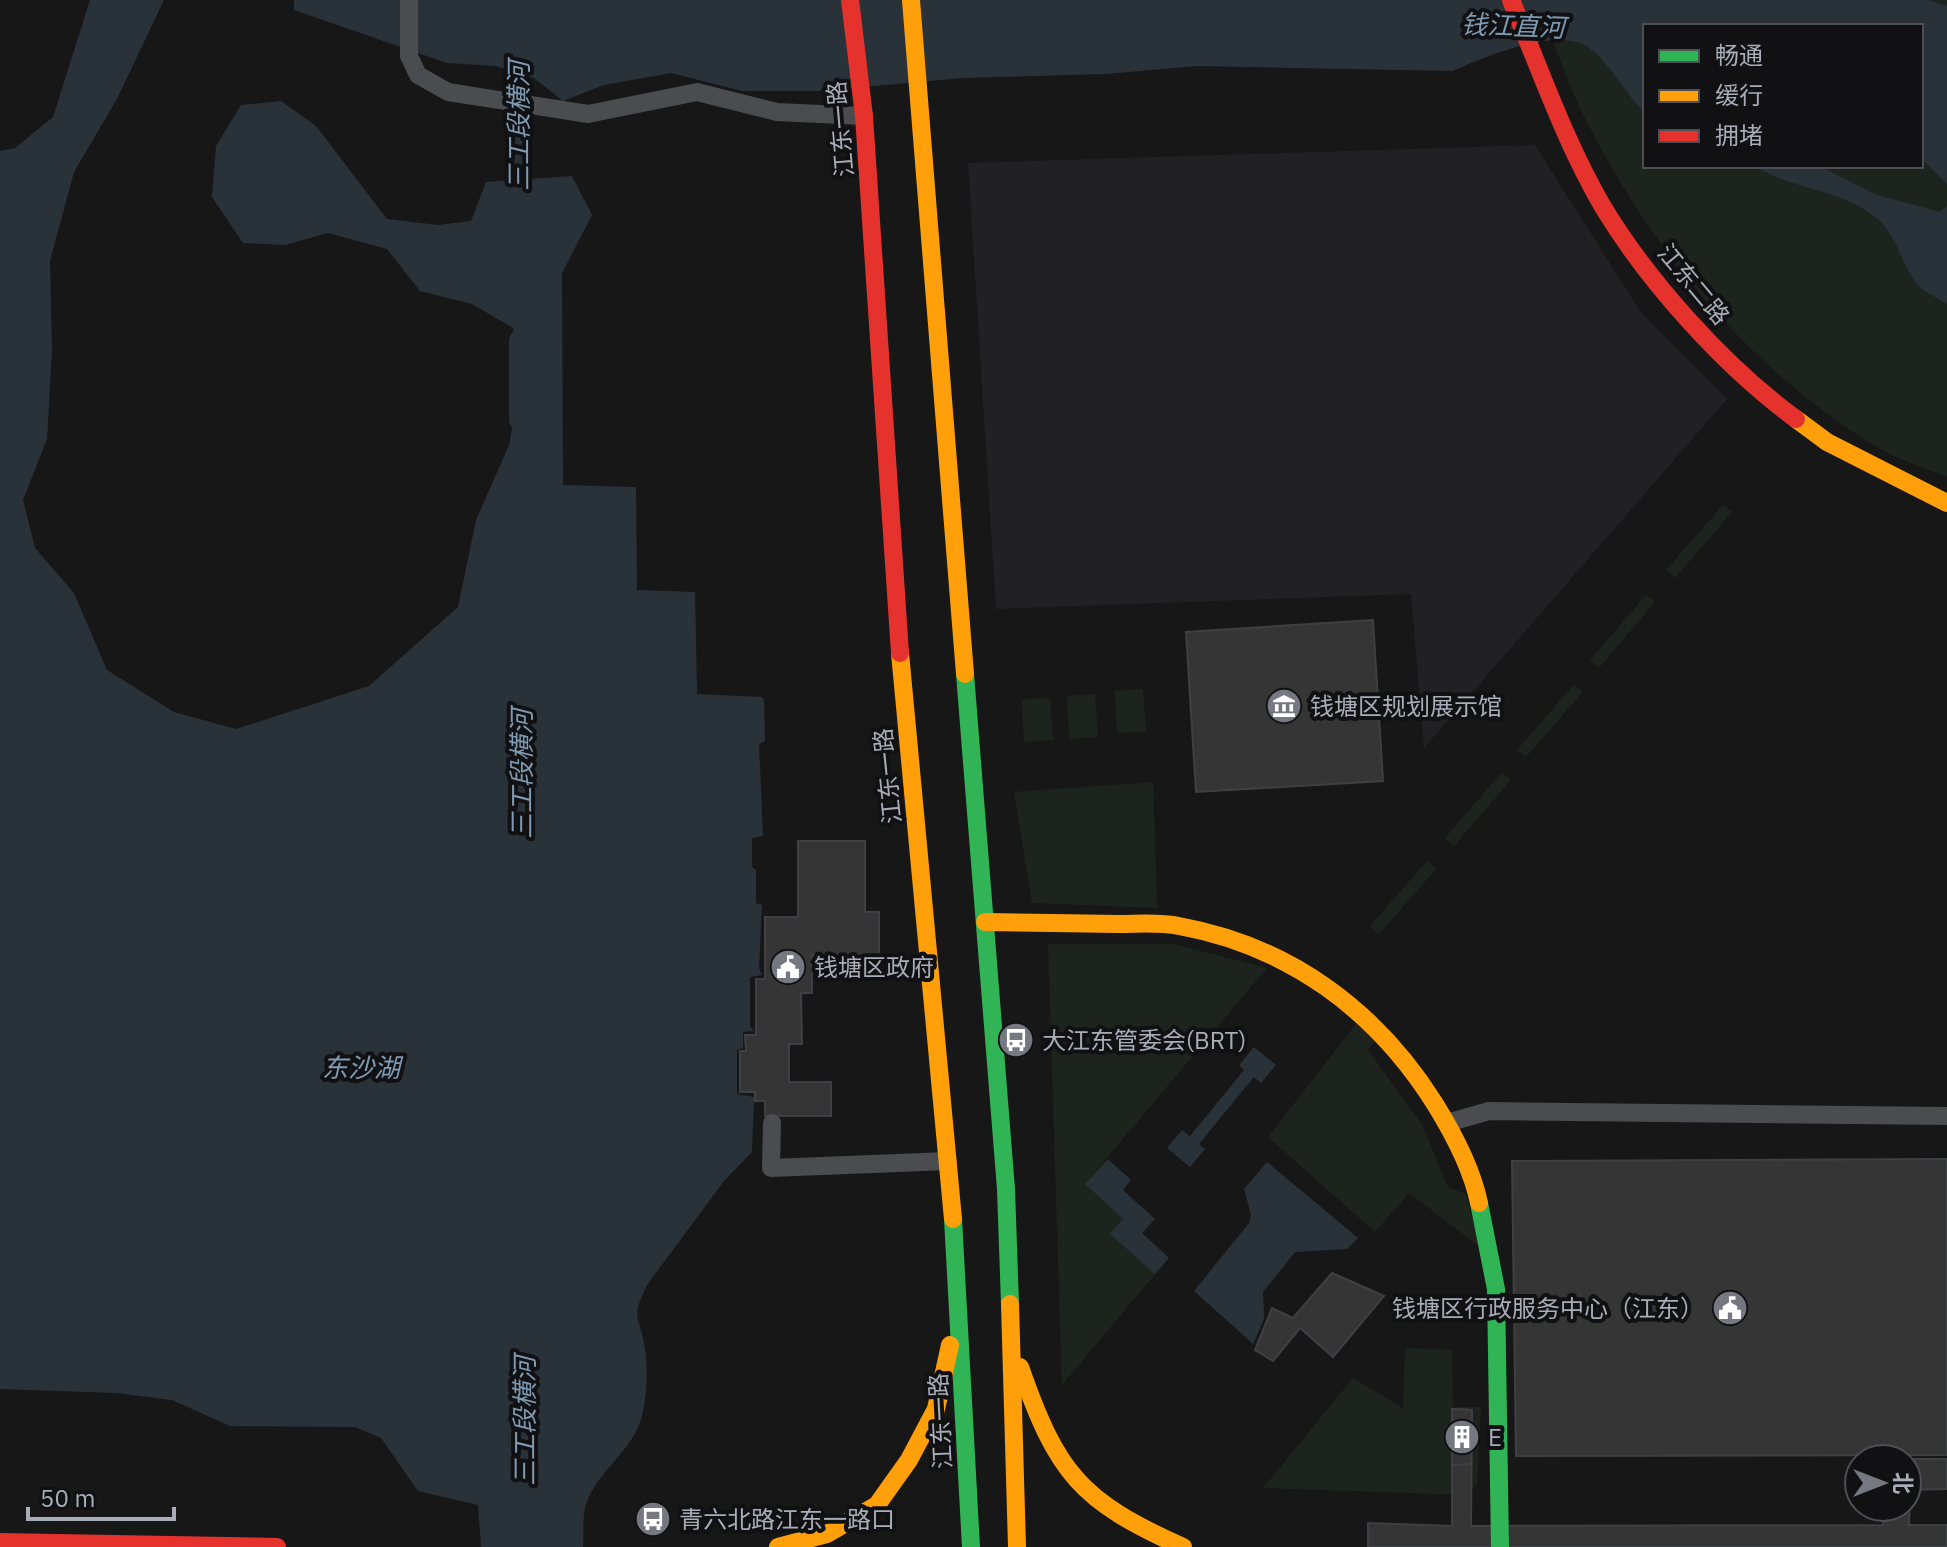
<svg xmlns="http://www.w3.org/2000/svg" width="1947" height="1547" viewBox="0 0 1947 1547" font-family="'IBM Plex Sans','Noto Sans SC',sans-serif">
	<rect width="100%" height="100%" fill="#171717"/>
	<polygon fill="#212123" points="1535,145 1640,311 1727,399 1424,748 1411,594 996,609 968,163"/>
	<g fill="#1d241e" fill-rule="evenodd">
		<path d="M1539,0H1947V477C1924,467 1896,459 1875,446C1742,364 1644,241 1577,102C1562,70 1552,34 1539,0ZM1645,26H1921V166H1645Z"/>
		<polygon points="1723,505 1732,512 1675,578 1666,570"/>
		<polygon points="1646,595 1655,602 1599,668 1590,660"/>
		<polygon points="1574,684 1583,692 1526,757 1517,750"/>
		<polygon points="1143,689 1146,732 1117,733 1115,691"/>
		<polygon points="1095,694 1098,737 1069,739 1067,696"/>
		<polygon points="1050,698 1053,740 1024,742 1022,699"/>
		<polygon points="1502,772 1511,780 1454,846 1445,838"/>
		<polygon points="1153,782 1157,908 1032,903 1014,792"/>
		<polygon points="1427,861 1436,869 1379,934 1370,926"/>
		<polygon points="1048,944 1174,944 1267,968 1085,1184 1123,1219 1110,1234 1155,1274 1062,1385"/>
		<polygon points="1356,1024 1376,1040 1368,1050 1423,1126 1448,1187 1466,1194 1480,1247 1409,1193 1375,1232 1268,1137"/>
		<polygon points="1405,1348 1452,1350 1453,1407 1481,1407 1477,1483 1468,1495 1263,1488 1353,1378 1403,1408"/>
	</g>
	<g fill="#2a3239">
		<path d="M90,0H164L117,99L74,172L50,261L52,350L47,439L23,500L35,548L74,593L107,670L174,712L236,729L369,686L458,607L476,520L509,445L521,381L513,328L472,304L420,291L387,249L328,233L285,245L243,243L212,197L216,146L241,105L281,101L316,126L387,219L438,225L471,221L486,182L572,176L592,215L562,273L563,485L636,487L637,590L695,592L697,694L762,697L764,700L765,741L759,744L763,836L752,838V867L756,870V903L762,905L759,968L762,975L750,977V1026L754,1031L743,1032V1048L737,1050V1094L754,1097L752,1152L724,1181L647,1285C629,1321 641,1316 645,1349C648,1371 647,1394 642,1416C633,1451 598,1470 586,1504C582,1517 584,1534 583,1547H481L478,1505L418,1491L381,1438L355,1427L230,1426L172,1400L117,1393L0,1389V151L15,148L53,117Z"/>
		<path d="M294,0H1928L1947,6V184L1921,158V26H1645V109L1640,108C1624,90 1608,61 1588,47C1557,26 1485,57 1453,71L1197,66L1106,74L964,78L818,91H742L671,73L604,85L563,101L534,78L496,66L447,63L294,10Z"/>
		<path d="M1755,166H1819L1877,195L1940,212L1947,206V304C1938,298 1923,292 1916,283C1900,262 1898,235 1874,216C1838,188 1792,190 1755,166Z"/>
		<polygon points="1254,1047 1276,1065 1261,1083 1254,1077 1199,1144 1205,1149 1190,1167 1167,1148 1182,1130 1190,1136 1244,1070 1239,1065"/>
		<polygon points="1108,1159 1131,1180 1123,1190 1155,1219 1142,1233 1169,1258 1155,1274 1110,1234 1123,1219 1085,1184"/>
		<polygon points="1267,1162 1358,1238 1347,1249 1295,1252 1263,1292 1264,1319 1253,1344 1194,1291 1249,1223 1251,1215 1244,1189"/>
	</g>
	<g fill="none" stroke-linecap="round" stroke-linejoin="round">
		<g stroke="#2a3239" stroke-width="20">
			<polyline points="517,0 518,204"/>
			<polyline points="519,340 519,420"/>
		</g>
	</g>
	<g fill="#353536" stroke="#3f4043" stroke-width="2">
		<polygon points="1373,620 1383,781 1196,792 1186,632"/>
		<polygon points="798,841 865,841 865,912 879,912 879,955 812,955 812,993 801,993 802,1044 789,1044 789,1082 831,1082 831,1116 765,1116 765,1101 755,1101 755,1092 740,1092 740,1051 746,1051 745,1035 756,1035 756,979 765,979 765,917 798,917"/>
		<polygon points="1947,1159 1947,1455 1516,1456 1512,1161"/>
		<polygon points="1332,1273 1384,1296 1333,1357 1300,1328 1273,1361 1255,1350 1272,1308 1293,1318"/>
		<polygon points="1452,1409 1472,1410 1471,1526 1883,1525 1884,1507 1907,1507 1907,1459 1884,1459 1947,1459 1947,1489 1910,1490 1909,1525 1947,1525 1947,1547 1368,1547 1368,1523 1452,1526"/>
		<polygon points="1452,1409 1472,1410 1471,1464 1452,1465"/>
	</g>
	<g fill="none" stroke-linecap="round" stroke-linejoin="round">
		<g stroke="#4b4c50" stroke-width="18">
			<polyline points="409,0 409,56 418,75 448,92 588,114 697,92 777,112 864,116"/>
			<polyline points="772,1123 771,1168 948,1161"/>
			<polyline points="1447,1123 1489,1111 1947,1116"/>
		</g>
		<g stroke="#30b455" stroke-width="18">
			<polyline points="965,674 1006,1189 1010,1304"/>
			<polyline points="1479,1203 1496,1289 1500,1547"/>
			<polyline points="953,1219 971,1547"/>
		</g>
		<g stroke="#ff9f0a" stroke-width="18">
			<polyline points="911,0 965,674"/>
			<polyline points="1796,419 1827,442 1947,503"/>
			<polyline points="900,653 953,1219"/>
			<path d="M985,922C1030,923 1074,923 1119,924C1138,924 1160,922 1179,926C1289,946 1376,1010 1435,1104C1453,1133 1472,1169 1479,1203"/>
			<polyline points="1010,1304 1017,1547"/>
			<path d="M1020,1367C1057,1473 1080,1501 1183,1547"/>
			<polyline points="778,1547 827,1534 877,1505 909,1460 936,1409 950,1345"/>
		</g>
		<g stroke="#e5322d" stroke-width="18">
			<polyline points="850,0 864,116 900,653"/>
			<path d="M1511,0C1540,69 1565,142 1603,207C1649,283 1725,367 1796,419"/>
			<polyline points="0,1542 277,1547"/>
		</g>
	</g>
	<defs>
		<symbol id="museum-disc" viewBox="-11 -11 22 22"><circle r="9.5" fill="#757880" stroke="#111113"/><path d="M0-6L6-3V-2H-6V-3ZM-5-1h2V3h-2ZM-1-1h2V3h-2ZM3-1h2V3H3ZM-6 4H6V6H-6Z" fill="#fff"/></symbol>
		<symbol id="civic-disc" viewBox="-11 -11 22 22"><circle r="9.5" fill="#757880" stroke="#111113"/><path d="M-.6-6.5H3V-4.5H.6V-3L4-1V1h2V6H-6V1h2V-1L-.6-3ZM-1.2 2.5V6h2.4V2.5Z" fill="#fff"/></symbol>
		<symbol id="bus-disc" viewBox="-11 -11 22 22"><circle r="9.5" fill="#757880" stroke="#111113"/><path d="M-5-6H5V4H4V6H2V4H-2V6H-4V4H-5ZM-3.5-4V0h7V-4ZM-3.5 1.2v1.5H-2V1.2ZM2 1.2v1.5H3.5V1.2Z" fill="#fff"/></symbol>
		<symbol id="building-disc" viewBox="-11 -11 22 22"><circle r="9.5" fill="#757880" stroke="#111113"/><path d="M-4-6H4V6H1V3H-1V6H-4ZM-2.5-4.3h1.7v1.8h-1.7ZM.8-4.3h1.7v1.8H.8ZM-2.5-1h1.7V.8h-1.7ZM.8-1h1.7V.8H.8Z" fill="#fff"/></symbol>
	</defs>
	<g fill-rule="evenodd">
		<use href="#museum-disc" x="1264" y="686" width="40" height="40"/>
		<use href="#civic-disc" x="768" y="947" width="40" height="40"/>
		<use href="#bus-disc" x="996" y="1020" width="40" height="40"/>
		<use href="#civic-disc" x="1710" y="1288" width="40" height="40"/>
		<use href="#building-disc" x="1442" y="1417" width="40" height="40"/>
		<use href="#bus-disc" x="633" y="1499" width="40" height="40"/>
	</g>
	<g text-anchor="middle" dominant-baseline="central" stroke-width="8" stroke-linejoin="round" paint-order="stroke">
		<g font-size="24" fill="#a8adb8" stroke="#111113">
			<text transform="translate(840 129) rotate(-95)">江东一路</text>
			<text transform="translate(1694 284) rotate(50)">江东二路</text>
			<text transform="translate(887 776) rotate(-96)">江东一路</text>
			<text transform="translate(940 1421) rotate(-93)">江东一路</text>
		</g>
		<g font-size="24" fill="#a8adb8" stroke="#111113" text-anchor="start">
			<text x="1310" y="706">钱塘区规划展示馆</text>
			<text x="814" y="967">钱塘区政府</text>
			<text x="1042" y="1040">大江东管委会(BRT)</text>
			<text x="1704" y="1308" text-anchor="end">钱塘区行政服务中心（江东）</text>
			<text x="1488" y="1437">E</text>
			<text x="679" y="1519">青六北路江东一路口</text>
		</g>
		<g font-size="26" font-style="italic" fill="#7f9bb3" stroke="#111113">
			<text transform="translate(1513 25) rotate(2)">钱江直河</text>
			<text transform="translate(518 126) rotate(-90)">三工段横河</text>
			<text transform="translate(521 774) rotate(-90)">三工段横河</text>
			<text x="361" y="1067">东沙湖</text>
			<text transform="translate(524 1421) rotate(-90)">三工段横河</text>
		</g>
	</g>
	<rect x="1643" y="24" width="280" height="144" fill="#111113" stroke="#4d4f55" stroke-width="2"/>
	<rect x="1659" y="50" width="40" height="12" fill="#30b455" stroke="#4d4f55" stroke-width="2"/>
	<text x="1715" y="64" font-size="24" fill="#a8adb8">畅通</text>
	<rect x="1659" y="90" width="40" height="12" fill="#ff9f0a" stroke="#4d4f55" stroke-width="2"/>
	<text x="1715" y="104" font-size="24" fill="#a8adb8">缓行</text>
	<rect x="1659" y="130" width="40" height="12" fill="#e5322d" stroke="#4d4f55" stroke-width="2"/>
	<text x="1715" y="144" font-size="24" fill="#a8adb8">拥堵</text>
	<g transform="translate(1883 1483) rotate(90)"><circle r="38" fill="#111113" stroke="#4d4f55" stroke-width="2"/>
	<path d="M0-6L14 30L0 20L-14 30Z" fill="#757880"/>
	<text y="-12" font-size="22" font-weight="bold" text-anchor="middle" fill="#a8adb8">北</text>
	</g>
	<path d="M28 1507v12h146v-12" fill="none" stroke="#a8adb8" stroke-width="4"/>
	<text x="40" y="1507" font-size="24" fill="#a8adb8" stroke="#111113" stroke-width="6" paint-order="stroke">50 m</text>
</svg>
